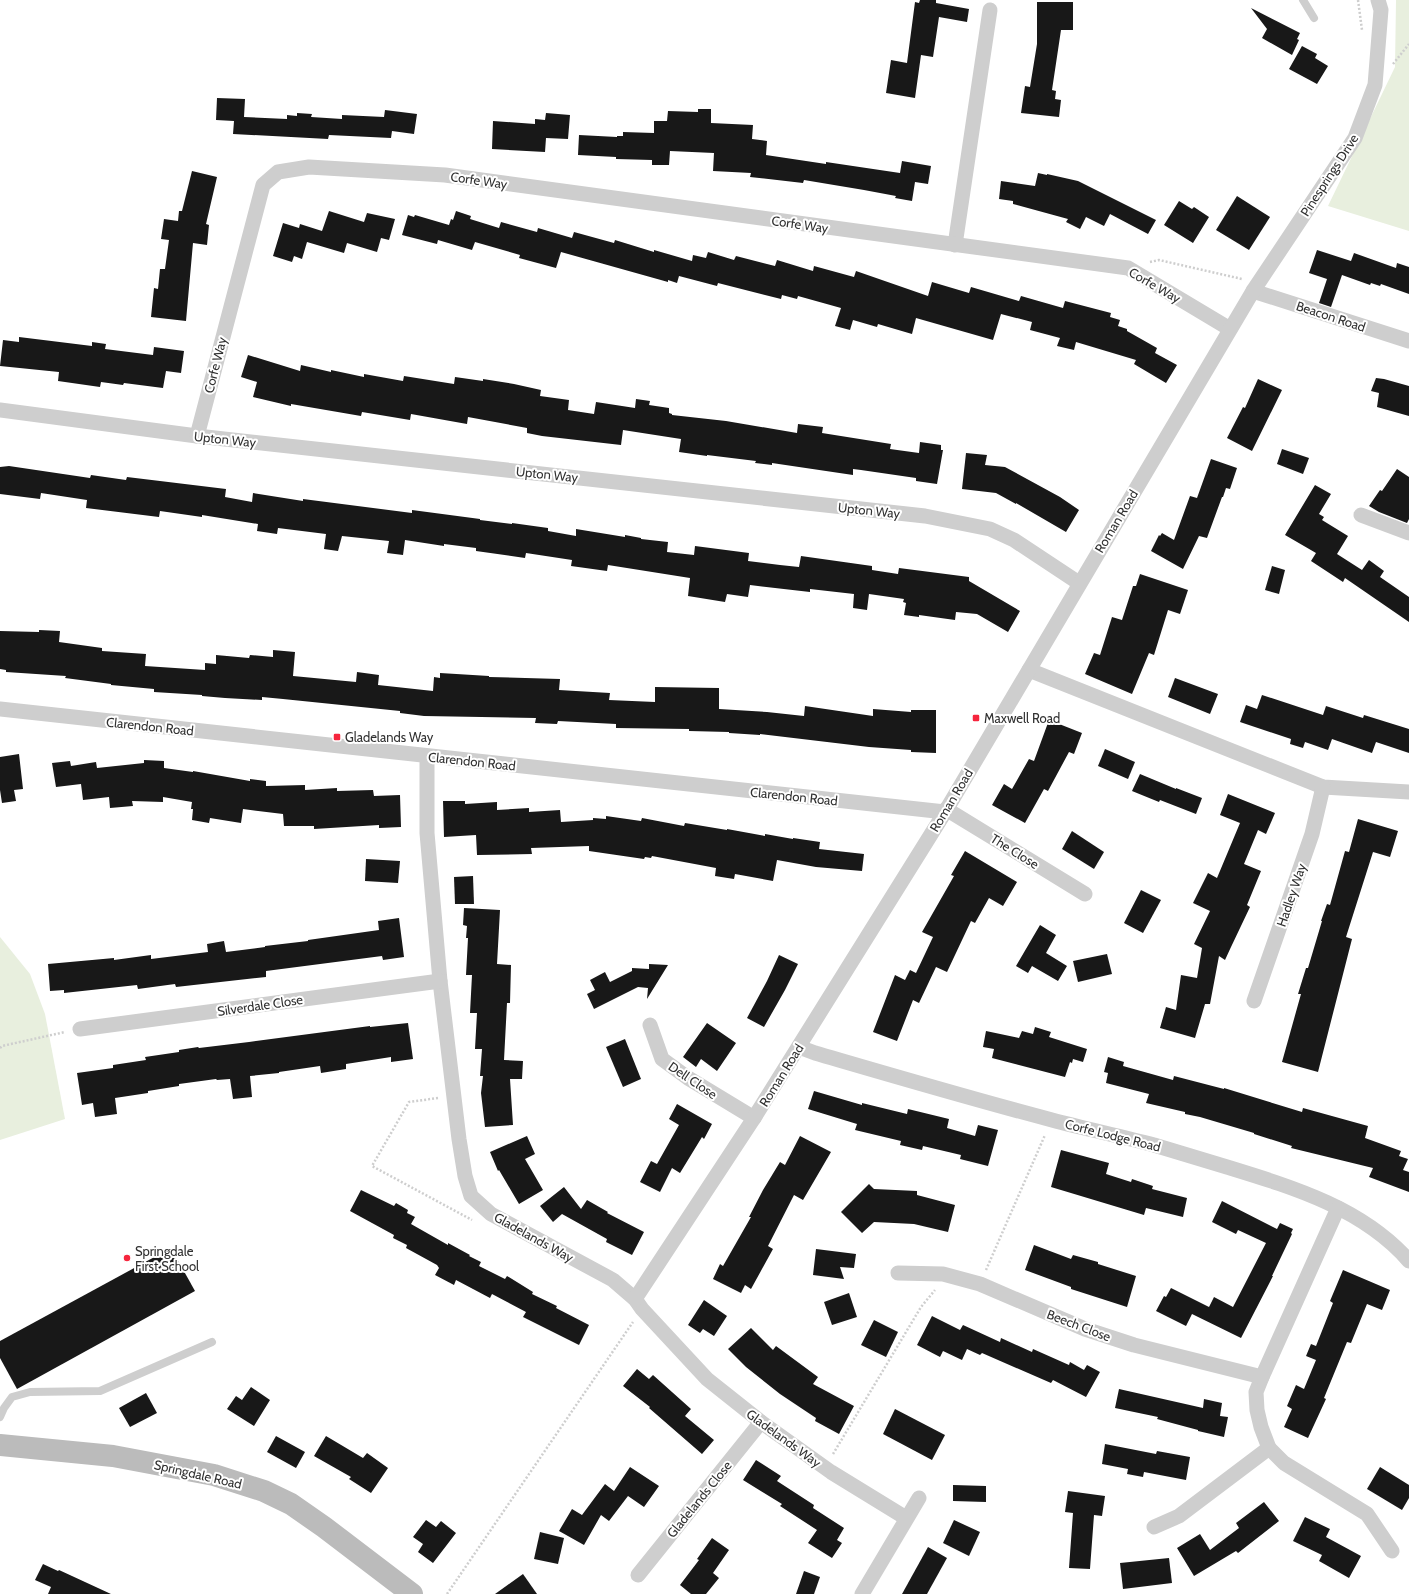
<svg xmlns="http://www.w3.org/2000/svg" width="1409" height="1594" viewBox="0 0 1409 1594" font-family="Cabin,sans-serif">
	<rect width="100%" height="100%" fill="#fff"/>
	<g fill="#e8efde">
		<polygon points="1396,0 1409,0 1409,231 1328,206 1395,67"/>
		<polygon points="0,937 30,974 45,1014 65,1119 0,1140"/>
	</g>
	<g fill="#181818">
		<polygon points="920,0 936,0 936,3 969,9 967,22 939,17 933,57 921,55 915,98 886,93 891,60 907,63 915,2 919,3"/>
		<polygon points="1037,2 1073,2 1073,30 1061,30 1052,90 1056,91 1055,99 1061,100 1059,117 1021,113 1025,86 1030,87 1037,44"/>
		<polygon points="1251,8 1300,33 1297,39 1299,40 1292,55 1262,38 1267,29"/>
		<polygon points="1302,46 1317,54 1315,58 1328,66 1317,84 1289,69"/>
		<polygon points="217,98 245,99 244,117 287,119 287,115 297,116 297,113 312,114 311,117 342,119 342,115 384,117 385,110 417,114 414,134 392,131 391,138 329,135 328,139 233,134 234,121 216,120"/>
		<polygon points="698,109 711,109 711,123 753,125 752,139 767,141 766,155 826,164 826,162 900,173 902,161 931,166 928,184 915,182 912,201 895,198 896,196 864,190 804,180 803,183 750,177 751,173 713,171 714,153 670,151 669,165 652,165 652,160 616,159 616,157 578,155 579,135 617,137 617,136 623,136 623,132 654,133 654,121 667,121 668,111 698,112"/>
		<polygon points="546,113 570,115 568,139 546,138 545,152 492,149 493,121 535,124 535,119 545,120"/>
		<polygon points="192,171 217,177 206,224 209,225 207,245 193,243 186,321 151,317 154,288 158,289 160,269 165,269 169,240 161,239 164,219 178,221 179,211 182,211"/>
		<polygon points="1038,173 1047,175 1047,174 1078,181 1156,220 1148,234 1110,214 1104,226 1086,217 1080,229 1066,222 1068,219 1013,204 1013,201 999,199 1001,181 1035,186"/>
		<polygon points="1237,196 1270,217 1249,250 1216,230"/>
		<polygon points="1179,201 1192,209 1194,207 1209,217 1193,243 1164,225"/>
		<polygon points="329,211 364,222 367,213 395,219 389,240 381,238 377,252 347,243 344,253 307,242 302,259 294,256 292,262 273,256 283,223 299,228 300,224 322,231"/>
		<polygon points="456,211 471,216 470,219 499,228 501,222 537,232 538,228 572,238 574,232 614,243 615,240 654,252 654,250 692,261 693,255 706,258 708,252 734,260 736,256 775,266 777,260 813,271 814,266 854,277 856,271 928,296 932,282 969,293 971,287 1019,301 1021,296 1063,308 1065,301 1111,313 1110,317 1120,320 1118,326 1127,329 1127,331 1157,348 1155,353 1177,365 1166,383 1134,364 1136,360 1076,342 1074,350 1057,346 1060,338 1030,330 1032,322 1001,314 993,340 916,318 912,334 878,324 877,327 853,320 850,330 835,326 841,308 798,296 797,299 782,295 781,299 718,283 717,286 679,276 677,283 668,280 668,282 561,252 556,268 519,258 520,255 475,242 472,250 438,240 437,244 402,235 408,215 414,217 415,215 449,225 451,219 453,220"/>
		<polygon points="1317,250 1351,261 1354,253 1396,268 1397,263 1409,267 1409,294 1381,284 1380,286 1371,283 1370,285 1342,275 1331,307 1319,303 1327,279 1309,273"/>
		<polygon points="19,337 92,346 92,342 106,344 105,349 153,355 154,347 184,351 181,373 166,371 163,388 124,383 123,385 101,382 100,387 58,381 59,372 0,366 3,340 19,342"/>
		<polygon points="248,355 300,371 301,365 331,372 331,370 364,377 364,374 403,381 404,376 454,384 455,377 483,381 483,379 514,384 541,390 540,396 569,400 568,410 594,414 596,402 635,408 636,399 650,401 649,405 669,408 669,413 672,414 672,415 726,421 797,433 798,424 823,427 822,433 891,444 890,449 919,453 920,442 941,445 941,450 943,450 937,484 916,481 916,478 861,470 853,469 853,475 772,463 772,465 755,463 756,461 707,455 707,456 679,452 681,439 623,430 621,445 542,436 527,433 527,428 468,417 467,424 411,414 410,420 362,412 361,416 291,404 291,406 253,397 257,382 241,377"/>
		<polygon points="1376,378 1384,379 1409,386 1409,416 1377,407 1379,393 1371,391"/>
		<polygon points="1258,379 1282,390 1252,451 1227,438 1243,407 1245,408"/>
		<polygon points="1282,449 1309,458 1303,474 1277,464"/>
		<polygon points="966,453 987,455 985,465 1005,467 1060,497 1079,510 1066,532 1016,503 1016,504 996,493 962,489"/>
		<polygon points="1211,459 1237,468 1230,489 1226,488 1223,497 1222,497 1207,538 1199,536 1183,569 1151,551 1159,535 1160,536 1162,533 1174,540 1190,496 1197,498"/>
		<polygon points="9,466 90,478 91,475 126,480 127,477 226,489 225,497 252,502 253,493 303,501 303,499 412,513 412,510 480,519 480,520 512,524 512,523 548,528 548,531 576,536 576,529 625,537 625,535 641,538 641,539 668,542 667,552 694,555 695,546 749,553 748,561 780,565 799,567 801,556 872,566 872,570 898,574 899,568 969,577 969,581 1020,611 1008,632 977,614 956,612 955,620 919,615 919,617 904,615 906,603 903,602 904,599 869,594 867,610 853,608 854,594 810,589 810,592 750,585 748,597 727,594 725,602 688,596 690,578 608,565 607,571 571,566 572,560 526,553 525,558 476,551 476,548 444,544 444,546 405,540 403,555 387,553 389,541 342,536 338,551 324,549 326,534 278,528 277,534 257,531 258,524 202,515 202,517 160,511 159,517 86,508 87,500 41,493 40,499 0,494 0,467"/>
		<polygon points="1397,469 1409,477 1409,519 1407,523 1379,512 1369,506 1380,490 1382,491"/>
		<polygon points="1315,485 1331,494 1319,514 1324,517 1322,520 1348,536 1337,554 1362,570 1369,560 1384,571 1380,577 1409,597 1409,622 1345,578 1343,582 1311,561 1316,553 1285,535"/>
		<polygon points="1272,566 1285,570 1279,594 1265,590"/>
		<polygon points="1140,574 1188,590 1180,614 1168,610 1154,655 1149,653 1132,694 1085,674 1094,653 1100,655 1112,617 1122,620 1133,586 1136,586"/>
		<polygon points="39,630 60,631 59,642 102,648 102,651 146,654 145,666 205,670 205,663 216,664 216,655 249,658 250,655 273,657 273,650 295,652 293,676 356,682 357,672 379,675 378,685 433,691 434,677 440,678 440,673 489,676 489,677 560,679 559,690 610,693 609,700 655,702 655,687 719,688 719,709 767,712 804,716 805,706 873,716 873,709 911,712 911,710 936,710 936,753 911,752 911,750 869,747 760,734 760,735 729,733 729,732 689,731 689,729 616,728 616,724 558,721 557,724 535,723 536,718 424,716 400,713 400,711 283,699 262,697 262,700 225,698 202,696 202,695 154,692 154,689 111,685 111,684 65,678 66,676 6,672 6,670 0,669 0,631 39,632"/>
		<polygon points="1175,678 1218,694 1210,714 1168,697"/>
		<polygon points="1262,695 1323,715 1326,706 1363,718 1364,715 1409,729 1409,753 1376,742 1372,753 1332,739 1328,750 1305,742 1303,748 1290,744 1291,739 1240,722 1246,705 1257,709"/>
		<polygon points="1049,720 1082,733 1074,754 1069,752 1048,791 1044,789 1025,823 992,805 1004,784 1012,789 1029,759 1034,761"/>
		<polygon points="1105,749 1135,762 1128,779 1098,766"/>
		<polygon points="19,754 23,789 14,790 16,801 2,803 0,790 0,757"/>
		<polygon points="144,760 164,761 164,768 193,772 193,771 250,781 250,779 266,781 266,786 305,785 305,790 337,788 337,791 373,790 374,796 400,795 401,827 379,828 379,825 314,829 314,826 284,826 283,814 243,809 241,823 210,818 209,823 192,820 193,809 191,809 192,802 163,797 163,802 132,801 133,806 110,808 109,797 83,800 81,784 56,787 52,763 70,761 71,766 96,762 97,768 144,763"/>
		<polygon points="1140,774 1176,789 1176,788 1202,798 1196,814 1160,800 1159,802 1132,791"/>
		<polygon points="1228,794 1275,813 1266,834 1258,830 1244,864 1261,871 1247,905 1250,907 1231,947 1225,960 1219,956 1210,1004 1205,1004 1195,1038 1160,1028 1166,1007 1176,1010 1181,975 1197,978 1202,948 1194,944 1210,911 1193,903 1208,873 1217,878 1240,823 1220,815"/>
		<polygon points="443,801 465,801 465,804 497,802 497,810 529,808 529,812 560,810 561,822 593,820 593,818 606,819 606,816 641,821 642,818 684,826 685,823 727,830 727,829 765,836 765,834 793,839 793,838 820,842 819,849 864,854 862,871 816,867 777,860 773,881 735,874 734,879 715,876 716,868 652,856 651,858 645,857 644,859 589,851 589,846 531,848 532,854 477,855 476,835 444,837"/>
		<polygon points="1358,819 1398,831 1390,857 1373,852 1346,937 1352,939 1318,1072 1282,1062 1301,994 1298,994 1306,968 1308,968 1322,921 1321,921 1327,904 1330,905 1345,851 1349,852"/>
		<polygon points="1072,831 1104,852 1094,869 1062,849"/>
		<polygon points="965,851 1017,882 1003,906 989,898 975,923 971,921 947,972 936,967 919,1003 913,1000 897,1041 873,1032 895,975 905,980 910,970 916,973 933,937 922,932 954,876 951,875"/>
		<polygon points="366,859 400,861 398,883 365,881"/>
		<polygon points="473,876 474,904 455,904 454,877"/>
		<polygon points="1141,890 1161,900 1143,933 1124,923"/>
		<polygon points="464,908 500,910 497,964 511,965 510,1003 507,1003 504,1060 523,1061 522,1079 510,1079 513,1125 485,1127 481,1093 483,1076 480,1076 482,1049 475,1049 477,1013 470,1013 472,975 466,975 468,938 466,938 467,926 463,925"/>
		<polygon points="399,918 404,957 383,960 382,956 266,971 266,977 176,987 175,984 138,989 137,985 64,993 64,990 50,991 48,964 114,958 114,960 151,955 151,959 208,952 207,944 224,941 226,952 265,947 265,946 308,941 308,940 379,930 378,921"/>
		<polygon points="1040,925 1056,935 1046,953 1067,966 1058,981 1032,966 1028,973 1016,966"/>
		<polygon points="1107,954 1112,974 1078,982 1073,961"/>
		<polygon points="779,955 798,964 785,990 764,1027 747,1018 767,981"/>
		<polygon points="649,964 668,965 647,999 648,988 638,987 594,1009 587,994 595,990 590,980 605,972 610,982 632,971 632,968 649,969"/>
		<polygon points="408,1023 413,1059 391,1062 391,1057 346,1064 346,1069 321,1073 320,1066 279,1072 279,1073 250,1076 252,1097 233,1099 230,1079 217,1080 216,1079 179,1084 179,1086 148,1091 148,1093 115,1098 117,1114 95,1117 93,1103 82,1105 77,1073 113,1068 113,1065 146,1060 145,1057 179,1052 179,1050 198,1047 199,1048 249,1042 370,1026 370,1027"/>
		<polygon points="707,1023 736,1043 717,1071 701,1059 696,1067 683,1057"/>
		<polygon points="1035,1027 1051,1032 1049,1037 1087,1049 1083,1062 1073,1059 1072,1063 1070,1062 1065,1077 992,1058 994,1049 983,1047 986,1031 1019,1038 1022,1031 1033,1034"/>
		<polygon points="625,1039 641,1079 623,1087 606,1047"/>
		<polygon points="1108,1057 1124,1062 1123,1066 1173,1080 1174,1076 1224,1089 1224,1088 1302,1112 1303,1108 1368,1126 1365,1138 1401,1151 1399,1156 1408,1159 1403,1170 1409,1172 1409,1192 1369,1177 1373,1168 1291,1148 1292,1146 1254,1134 1254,1133 1200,1117 1185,1114 1185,1112 1146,1103 1149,1094 1106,1083 1108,1073 1104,1072"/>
		<polygon points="814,1091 862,1105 862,1103 907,1114 908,1109 949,1119 947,1128 975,1136 978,1125 998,1130 988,1166 960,1159 961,1155 923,1146 922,1150 900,1145 901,1141 855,1130 857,1124 808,1109"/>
		<polygon points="677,1104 712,1124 704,1139 702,1137 680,1173 672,1168 660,1192 640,1182 651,1161 657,1164 679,1125 669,1119"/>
		<polygon points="527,1136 535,1154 525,1159 543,1190 519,1204 499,1170 498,1171 490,1152"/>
		<polygon points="800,1136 831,1152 803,1200 794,1195 768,1246 773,1249 751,1289 745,1285 741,1293 713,1279 720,1264 723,1266 751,1217 749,1217 763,1190 780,1162 785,1165"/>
		<polygon points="1061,1150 1109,1163 1106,1174 1131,1182 1132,1179 1153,1186 1152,1189 1187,1198 1183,1217 1146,1208 1144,1215 1051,1187"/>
		<polygon points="869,1184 874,1189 917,1191 917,1195 955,1205 948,1232 914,1224 874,1222 862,1233 841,1212"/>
		<polygon points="564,1187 581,1209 587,1200 608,1212 607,1213 644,1232 632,1255 606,1242 607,1239 562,1214 553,1222 540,1206"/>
		<polygon points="361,1190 394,1206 396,1203 408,1210 407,1213 415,1217 411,1224 448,1245 448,1243 470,1255 469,1256 481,1262 479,1266 505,1279 507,1276 533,1292 532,1294 557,1306 556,1308 589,1325 579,1345 523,1317 526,1312 492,1294 490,1298 456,1280 454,1285 435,1275 439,1268 437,1265 406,1248 407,1245 393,1238 394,1235 350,1211"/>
		<polygon points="1222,1201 1277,1229 1280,1223 1293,1229 1291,1233 1292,1234 1272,1276 1273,1276 1241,1338 1192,1314 1186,1326 1156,1311 1164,1296 1166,1297 1171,1288 1209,1307 1214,1297 1233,1307 1266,1243 1238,1230 1236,1234 1212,1222"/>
		<polygon points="1034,1245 1071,1259 1073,1255 1098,1262 1098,1264 1136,1276 1127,1307 1071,1289 1071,1287 1025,1270"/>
		<polygon points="171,1248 195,1291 17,1389 0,1358 0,1341"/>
		<polygon points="816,1249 856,1254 854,1268 840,1267 844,1279 813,1275"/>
		<polygon points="1343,1270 1390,1290 1382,1310 1367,1304 1351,1343 1347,1342 1324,1398 1326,1399 1308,1438 1284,1427 1292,1409 1287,1406 1296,1385 1304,1389 1316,1360 1306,1356 1311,1344 1316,1346 1333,1303 1330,1301"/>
		<polygon points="849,1293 857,1317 832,1325 824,1302"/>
		<polygon points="704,1300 727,1316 714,1336 703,1329 700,1333 688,1325"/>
		<polygon points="932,1316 960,1330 963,1325 1000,1342 1001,1338 1032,1352 1033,1349 1069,1365 1070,1362 1084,1370 1087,1365 1100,1372 1086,1397 1053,1380 1051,1383 982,1353 980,1355 967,1349 962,1360 943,1351 940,1357 917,1345"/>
		<polygon points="874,1320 898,1332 886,1357 861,1345"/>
		<polygon points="751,1328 773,1350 776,1346 818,1377 813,1384 854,1406 839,1434 815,1421 816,1418 780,1394 746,1367 728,1349"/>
		<polygon points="637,1369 649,1379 653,1375 691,1409 685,1416 714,1440 702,1454 649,1408 650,1407 623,1386"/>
		<polygon points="251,1387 270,1400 254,1426 227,1409 236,1396 242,1400"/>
		<polygon points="1119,1389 1203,1408 1204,1399 1222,1403 1220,1416 1228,1417 1224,1437 1198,1431 1198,1430 1157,1419 1158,1417 1115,1408"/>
		<polygon points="146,1393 157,1413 130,1427 119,1408"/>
		<polygon points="895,1409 945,1435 932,1460 883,1434"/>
		<polygon points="276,1436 305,1452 296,1468 267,1452"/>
		<polygon points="326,1436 363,1458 367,1453 388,1468 371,1493 349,1479 351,1477 314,1456"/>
		<polygon points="1105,1444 1156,1454 1157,1451 1190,1457 1186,1480 1144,1472 1143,1477 1127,1474 1128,1469 1102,1464"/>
		<polygon points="756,1460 781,1476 777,1481 814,1505 813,1508 844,1528 837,1540 842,1543 832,1558 808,1543 817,1530 780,1506 782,1504 743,1480"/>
		<polygon points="630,1467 659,1486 644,1507 628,1496 609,1521 601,1515 584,1545 559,1531 572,1509 582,1515 605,1484 614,1491"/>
		<polygon points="1380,1467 1409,1485 1409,1498 1402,1510 1367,1489"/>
		<polygon points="953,1485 986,1486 986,1502 953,1501"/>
		<polygon points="1068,1491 1105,1496 1102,1516 1094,1515 1090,1569 1069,1568 1073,1513 1065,1512"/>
		<polygon points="1264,1502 1279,1521 1238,1553 1236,1551 1194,1576 1177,1548 1200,1534 1210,1550 1239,1528 1236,1523"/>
		<polygon points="1305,1517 1330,1529 1326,1537 1361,1556 1349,1578 1319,1561 1322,1555 1293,1541"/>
		<polygon points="426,1520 436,1527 441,1521 456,1533 433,1563 418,1552 423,1544 413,1537"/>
		<polygon points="954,1520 980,1532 969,1556 943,1543"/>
		<polygon points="540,1532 564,1538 558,1564 534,1559"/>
		<polygon points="712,1538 729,1550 713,1573 719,1578 706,1594 691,1594 680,1585 699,1560 697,1559"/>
		<polygon points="928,1547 947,1558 927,1594 902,1594"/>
		<polygon points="1169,1558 1172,1583 1123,1589 1120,1563"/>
		<polygon points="43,1564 58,1571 59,1570 111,1594 48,1594 51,1587 35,1580"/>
		<polygon points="804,1571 820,1577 814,1594 796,1594"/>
		<polygon points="523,1574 537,1594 495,1594"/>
	</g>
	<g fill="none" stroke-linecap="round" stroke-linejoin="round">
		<g stroke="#cecece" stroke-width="2.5" stroke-dasharray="2 2" stroke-linecap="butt">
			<polyline points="1358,0 1362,30"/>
			<polyline points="1393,64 1409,44"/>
			<polyline points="1150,262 1159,260 1242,279"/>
			<polyline points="0,1048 2,1046 65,1032"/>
			<polyline points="438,1098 409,1102 372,1166 472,1220"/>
			<polyline points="986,1270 1045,1135"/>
			<polyline points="833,1454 921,1307 935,1290"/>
			<polyline points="447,1594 633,1322"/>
		</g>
		<g stroke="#cecece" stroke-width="8">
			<polyline points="1303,0 1314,18"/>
			<polyline points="0,1417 4,1408 12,1397 30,1392 100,1391 212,1342"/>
		</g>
		<g stroke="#cecece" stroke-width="15">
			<polyline points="955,245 990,10"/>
			<polyline points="1253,291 1409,341"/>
			<polyline points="0,410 197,436 925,516 990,529 1014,540 1079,583"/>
			<polyline points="197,436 263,185 278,172 309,167 445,175 1128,268 1230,329"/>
			<polyline points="1361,515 1409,533"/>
			<polyline points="1029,670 1323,787 1409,792"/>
			<polyline points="0,709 945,812"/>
			<polyline points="427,756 427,833 440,981 459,1139 465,1176 471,1196 491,1214 613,1280 635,1299 642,1309 707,1379 761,1422 831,1472 906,1518"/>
			<polyline points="946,809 1085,894"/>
			<polyline points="1254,1001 1312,834 1323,787"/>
			<polyline points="650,1025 662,1059 688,1078 754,1118"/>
			<polyline points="80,1029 440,981"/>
			<path d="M799,1047L815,1053C894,1076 972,1099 1052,1120C1086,1129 1120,1136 1154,1145C1178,1152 1203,1160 1227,1167C1292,1187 1363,1208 1409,1261"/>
			<polyline points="1338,1208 1262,1377 1256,1392 1257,1410 1261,1427 1269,1448 1284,1463 1367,1514 1392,1551"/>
			<polyline points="898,1273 943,1274 980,1284 1085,1329 1134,1345 1262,1377"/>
			<polyline points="635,1299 754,1118 945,812 1253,291 1355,138 1375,85 1381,10 1378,0"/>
			<polyline points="1154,1527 1179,1516 1269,1448"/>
			<polyline points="638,1575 761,1422"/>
			<polyline points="862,1594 919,1498"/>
		</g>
		<polyline stroke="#bbb" stroke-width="22" points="0,1445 113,1456 214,1475 264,1491 291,1504 324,1527 412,1594"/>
	</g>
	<g fill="#f6253d" stroke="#fff" stroke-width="1.5">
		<rect x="972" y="714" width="8" height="8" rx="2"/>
		<rect x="333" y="733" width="8" height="8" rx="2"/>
		<circle cx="127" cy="1258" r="4"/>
	</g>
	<g text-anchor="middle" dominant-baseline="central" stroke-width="4" stroke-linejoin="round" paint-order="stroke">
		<g font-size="13" fill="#313131" stroke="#fff">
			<text transform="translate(1329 175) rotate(-57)">Pinesprings Drive</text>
			<text transform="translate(479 180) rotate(8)">Corfe Way</text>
			<text transform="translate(800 224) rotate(8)">Corfe Way</text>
			<text transform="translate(1155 285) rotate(30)">Corfe Way</text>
			<text transform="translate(1331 316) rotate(18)">Beacon Road</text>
			<text transform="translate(215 365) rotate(-76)">Corfe Way</text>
			<text transform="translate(225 439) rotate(6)">Upton Way</text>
			<text transform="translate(547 474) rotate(6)">Upton Way</text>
			<text transform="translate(869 510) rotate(6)">Upton Way</text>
			<text transform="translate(1116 521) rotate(-59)">Roman Road</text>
			<text transform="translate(150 726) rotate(6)">Clarendon Road</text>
			<text transform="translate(472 761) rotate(6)">Clarendon Road</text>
			<text transform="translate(794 796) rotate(6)">Clarendon Road</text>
			<text transform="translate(951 800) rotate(-59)">Roman Road</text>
			<text transform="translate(1015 851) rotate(32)">The Close</text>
			<text transform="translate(1291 895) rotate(-71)">Hadley Way</text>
			<text transform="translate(260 1005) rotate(-8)">Silverdale Close</text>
			<text transform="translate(781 1075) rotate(-58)">Roman Road</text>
			<text transform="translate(693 1080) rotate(34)">Dell Close</text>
			<text transform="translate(1113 1135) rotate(14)">Corfe Lodge Road</text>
			<text transform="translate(534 1237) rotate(29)">Gladelands Way</text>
			<text transform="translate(1079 1325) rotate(21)">Beech Close</text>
			<text transform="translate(784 1438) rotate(36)">Gladelands Way</text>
			<text transform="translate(198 1474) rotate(13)">Springdale Road</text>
			<text transform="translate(699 1499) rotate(-51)">Gladelands Close</text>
		</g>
		<g font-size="13" fill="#313131" stroke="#fff" text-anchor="start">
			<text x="984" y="718">Maxwell Road</text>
			<text x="345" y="737">Gladelands Way</text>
			<text x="135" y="1251">Springdale<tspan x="135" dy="15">First School</tspan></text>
		</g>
	</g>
</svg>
